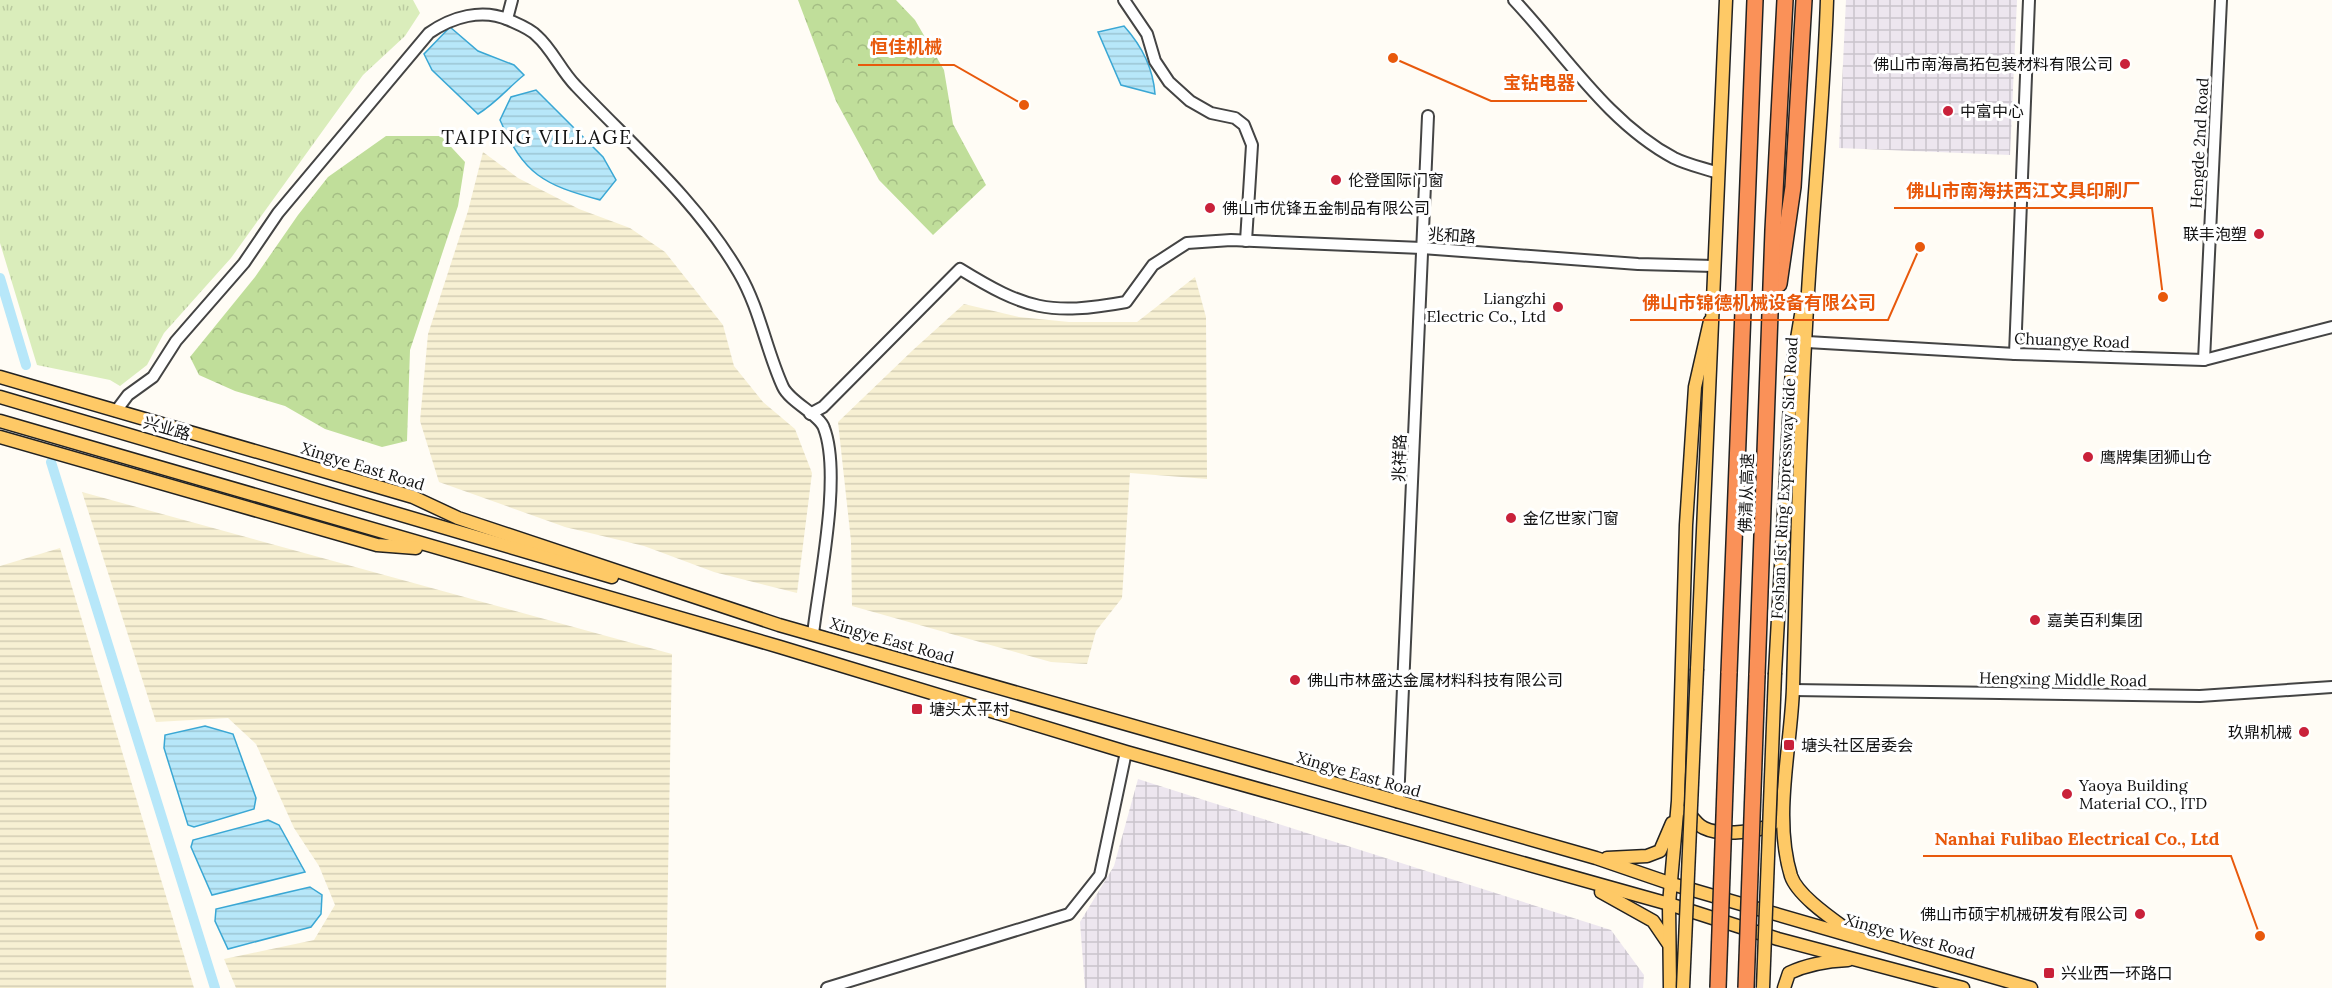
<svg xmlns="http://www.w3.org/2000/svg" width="2332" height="988" viewBox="0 0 2332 988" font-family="Lora,'Noto Sans SC',serif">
	<defs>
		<pattern id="industrial-grid" width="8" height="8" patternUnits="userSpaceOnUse" patternTransform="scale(1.5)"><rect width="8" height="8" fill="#ede6ef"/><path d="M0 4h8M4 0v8" fill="none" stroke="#cac4cc"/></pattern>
		<pattern id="farmland-rules" width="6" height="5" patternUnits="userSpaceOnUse" patternTransform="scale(1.5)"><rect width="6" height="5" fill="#f7f0d3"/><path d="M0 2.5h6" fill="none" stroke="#d3cdb4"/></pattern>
		<pattern id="grass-tufts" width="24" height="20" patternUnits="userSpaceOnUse" patternTransform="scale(1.5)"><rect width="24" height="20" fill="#daedbb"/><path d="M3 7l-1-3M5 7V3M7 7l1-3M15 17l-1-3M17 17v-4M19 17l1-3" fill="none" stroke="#bacaa0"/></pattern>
		<pattern id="forest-crowns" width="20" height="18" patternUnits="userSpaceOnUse" patternTransform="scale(1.5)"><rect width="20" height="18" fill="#c0de9a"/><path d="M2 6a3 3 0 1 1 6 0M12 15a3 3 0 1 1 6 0" fill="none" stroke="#a4bd84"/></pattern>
		<pattern id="water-rules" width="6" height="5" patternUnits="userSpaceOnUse" patternTransform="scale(1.5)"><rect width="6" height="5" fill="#b7e7f9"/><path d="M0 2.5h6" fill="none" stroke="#9cc5d4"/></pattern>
	</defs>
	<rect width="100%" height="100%" fill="#fffcf5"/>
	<g fill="url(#industrial-grid)">
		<polygon points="1846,0 2017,0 2010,155 1839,148"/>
		<polygon points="1138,779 1611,930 1644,975 1643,988 1085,988 1080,922 1114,866"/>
	</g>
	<g fill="url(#farmland-rules)">
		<polygon points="483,152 518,178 579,209 630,228 665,252 723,325 734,366 763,402 795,429 812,473 797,593 714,572 644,546 565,527 439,482 420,421 428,334 468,211"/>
		<polygon points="1195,277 1206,317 1207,479 1130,473 1122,598 1096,631 1087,664 1051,662 852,606 851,541 838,422 913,350 964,304 1019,317 1069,322 1137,322"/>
		<polygon points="82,492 672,654 666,988 236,988 224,959 314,940 335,905 319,866 294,828 256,744 228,718 156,722"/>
		<polygon points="60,548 194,988 0,988 0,566"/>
	</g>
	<polygon fill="url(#grass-tufts)" points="0,0 413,0 420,13 405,36 363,75 231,258 164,333 147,365 120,386 110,380 37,365 0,243"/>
	<g fill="url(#forest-crowns)">
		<polygon points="798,0 896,0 915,20 944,70 953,124 986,185 933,235 879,180 836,101"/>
		<polygon points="386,136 441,136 465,162 458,206 410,350 407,441 382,447 325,429 285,406 235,391 199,375 190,357 255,277 298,215 328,177"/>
	</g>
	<g fill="url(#water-rules)" stroke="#3aa7d4" stroke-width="1.5">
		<path d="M1124,26C1142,46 1153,67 1155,94L1121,85L1098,32Z"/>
		<path d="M450,27L478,51L514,65L524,75C508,88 496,103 478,114L432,70L424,54Z"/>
		<path d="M536,90L603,157L616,180L600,200C544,185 524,175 500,120L511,97Z"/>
		<polygon points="205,726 233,734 256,798 254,809 194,827 188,825 164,748 165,735"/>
		<polygon points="268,820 279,825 305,872 212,895 191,847 193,840"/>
		<polygon points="310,887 322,895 321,914 311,927 228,949 215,921 216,909"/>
	</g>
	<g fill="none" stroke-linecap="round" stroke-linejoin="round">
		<g stroke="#b7e7f9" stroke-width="10">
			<polyline points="0,278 26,365"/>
			<polyline points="51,462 215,988"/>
		</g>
		<defs>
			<g id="minor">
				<polyline points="1124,0 1147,34 1155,61 1169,82 1190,101 1211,113 1235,118 1244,125 1252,145 1246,241"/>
				<path d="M1514,0C1564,53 1608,123 1674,158C1688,165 1704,168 1718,173"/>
				<polyline points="507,19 512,0"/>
				<polyline points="1807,342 2015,354 2204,360 2332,327"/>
				<polyline points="2015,354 2029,0"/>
				<polyline points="2204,360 2221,0"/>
				<path d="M116,411L128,395L153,377L176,341L244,263L278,213L429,33C452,17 482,8 509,20C518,24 531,29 537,36C552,49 561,71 576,86C632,145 698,202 739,273C760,309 766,350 783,387C790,402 820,415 824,428C842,475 819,582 813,634"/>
				<path d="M810,414L823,407L960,269C1025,309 1049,316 1126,302L1153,265L1187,243L1231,240L1422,248L1638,264L1714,266"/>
				<polyline points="1793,690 2200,696 2332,687"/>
				<polyline points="1398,802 1428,116"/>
				<polyline points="827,988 1069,914 1100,875 1126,752"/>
			</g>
			<g id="major">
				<path d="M1827,0C1824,92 1815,184 1809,276C1800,413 1797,551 1793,688C1791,748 1773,817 1791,876C1798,897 1837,922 1854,935"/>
				<polyline points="0,377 413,497 458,518 779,625 1596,858 1672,884 2031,988"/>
				<polyline points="0,397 612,577"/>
				<polyline points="0,421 780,647 1126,752 1669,904 1778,939 1963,988"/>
				<polyline points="0,437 377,545 416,548"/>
				<polyline points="1697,669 1726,0"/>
				<polyline points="1775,673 1792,368 1803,303"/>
				<path d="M1687,811C1692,817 1697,825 1704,828C1720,836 1763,833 1776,821"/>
				<polyline points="1607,858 1647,856 1660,851 1672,823"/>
				<polyline points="1601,892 1653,921 1668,943"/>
				<polyline points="1670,988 1669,904 1678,801 1686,525 1695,387 1710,321"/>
				<path d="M1784,988L1789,973C1808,964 1826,961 1848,960"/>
			</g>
			<g id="highway">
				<polyline points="1779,284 1793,187 1804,0"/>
				<polyline points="1729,673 1755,0"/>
				<polyline points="1757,675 1773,230 1785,0"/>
			</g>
		</defs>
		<use href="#minor" stroke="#444" stroke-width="14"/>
		<use href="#major" stroke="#222" stroke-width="15"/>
		<use href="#highway" stroke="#222" stroke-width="18"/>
		<use href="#minor" stroke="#fff" stroke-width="10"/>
		<use href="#major" stroke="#fec966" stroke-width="12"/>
		<use href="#highway" stroke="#fa9158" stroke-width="15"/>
		<defs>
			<g id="major-bridge">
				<polyline points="1683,988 1697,669"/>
				<polyline points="1763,988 1775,673"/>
			</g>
			<g id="highway-bridge">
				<polyline points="1718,988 1729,673"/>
				<polyline points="1746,988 1757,675"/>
			</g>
		</defs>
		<use href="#major-bridge" stroke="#222" stroke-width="15" stroke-linecap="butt"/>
		<use href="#highway-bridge" stroke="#222" stroke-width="18" stroke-linecap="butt"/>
		<use href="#major-bridge" stroke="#fec966" stroke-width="12"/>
		<use href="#highway-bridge" stroke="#fa9158" stroke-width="15"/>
	</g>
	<g fill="#c9213a" stroke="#fff" stroke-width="2">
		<circle cx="2125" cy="64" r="6"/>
		<circle cx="1948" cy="111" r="6"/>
		<circle cx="1336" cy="180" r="6"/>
		<circle cx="1210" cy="208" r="6"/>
		<circle cx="2259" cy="234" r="6"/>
		<circle cx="1558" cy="307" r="6"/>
		<circle cx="2088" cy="457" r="6"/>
		<circle cx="1511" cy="518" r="6"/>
		<circle cx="2035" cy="620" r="6"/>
		<circle cx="1295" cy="680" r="6"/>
		<rect x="911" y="703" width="12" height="12" rx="3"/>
		<circle cx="2304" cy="732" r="6"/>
		<rect x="1783" y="739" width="12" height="12" rx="3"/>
		<circle cx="2067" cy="794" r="6"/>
		<circle cx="2140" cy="914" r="6"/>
		<rect x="2043" y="967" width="12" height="12" rx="3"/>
	</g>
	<g text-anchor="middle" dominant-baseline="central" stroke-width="6" stroke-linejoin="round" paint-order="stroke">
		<g font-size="16" fill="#111" stroke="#fff" text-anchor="start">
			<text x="2113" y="64" text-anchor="end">佛山市南海高拓包装材料有限公司</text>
			<text x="1960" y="111">中富中心</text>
			<text x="1348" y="180">伦登国际门窗</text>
			<text x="1222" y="208">佛山市优锋五金制品有限公司</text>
			<text x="2247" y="234" text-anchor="end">联丰泡塑</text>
			<text x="1546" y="298" text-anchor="end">Liangzhi<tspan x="1546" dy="18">Electric Co., Ltd</tspan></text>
			<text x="2100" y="457">鹰牌集团狮山仓</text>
			<text x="1523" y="518">金亿世家门窗</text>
			<text x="2047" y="620">嘉美百利集团</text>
			<text x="1307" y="680">佛山市林盛达金属材料科技有限公司</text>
			<text x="929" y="709">塘头太平村</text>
			<text x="2292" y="732" text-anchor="end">玖鼎机械</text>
			<text x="1801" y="745">塘头社区居委会</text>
			<text x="2079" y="785">Yaoya Building<tspan x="2079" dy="18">Material CO., lTD</tspan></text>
			<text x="2128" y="914" text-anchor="end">佛山市硕宇机械研发有限公司</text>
			<text x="2061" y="973">兴业西一环路口</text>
		</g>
		<g font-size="16" fill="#111" stroke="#fff">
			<text transform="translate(2199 143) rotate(-87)">Hengde 2nd Road</text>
			<text transform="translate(1452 235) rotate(4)">兆和路</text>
			<text transform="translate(2072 340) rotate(2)">Chuangye Road</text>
			<text transform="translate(167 428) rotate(16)">兴业路</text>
			<text transform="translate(1399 458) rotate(-88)">兆祥路</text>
			<text transform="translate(363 466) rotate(17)">Xingye East Road</text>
			<text transform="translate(1784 478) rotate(-87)">Foshan 1st Ring Expressway Side Road</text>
			<text transform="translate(1746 493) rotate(-88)">佛清从高速</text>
			<text transform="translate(892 640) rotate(16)">Xingye East Road</text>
			<text transform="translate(2063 679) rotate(1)">Hengxing Middle Road</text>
			<text transform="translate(1359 774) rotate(16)">Xingye East Road</text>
			<text transform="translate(1910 936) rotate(15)">Xingye West Road</text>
		</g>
		<g font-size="20" letter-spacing="1.5" fill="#111" stroke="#fff">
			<text x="537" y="136">TAIPING VILLAGE</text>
		</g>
	</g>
	<path fill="none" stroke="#e8590c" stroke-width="2" d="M1024 105L954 65H858M1393 58L1491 101H1587M2163 297L2152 208H1894M1920 247L1888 320H1630M2260 936L2231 856H1923"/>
	<g fill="#e8590c" stroke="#fff" stroke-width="2">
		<circle cx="1024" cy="105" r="6"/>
		<circle cx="1393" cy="58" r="6"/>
		<circle cx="2163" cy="297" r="6"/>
		<circle cx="1920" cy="247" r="6"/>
		<circle cx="2260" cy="936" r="6"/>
	</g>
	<g font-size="18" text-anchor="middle" font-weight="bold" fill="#e8590c" stroke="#fff" stroke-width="6" stroke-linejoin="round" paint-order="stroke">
		<text x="906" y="53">恒佳机械</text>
		<text x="1539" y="89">宝钻电器</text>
		<text x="2023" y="197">佛山市南海扶西江文具印刷厂</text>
		<text x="1759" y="309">佛山市锦德机械设备有限公司</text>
		<text x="2077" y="845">Nanhai Fulibao Electrical Co., Ltd</text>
	</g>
</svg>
